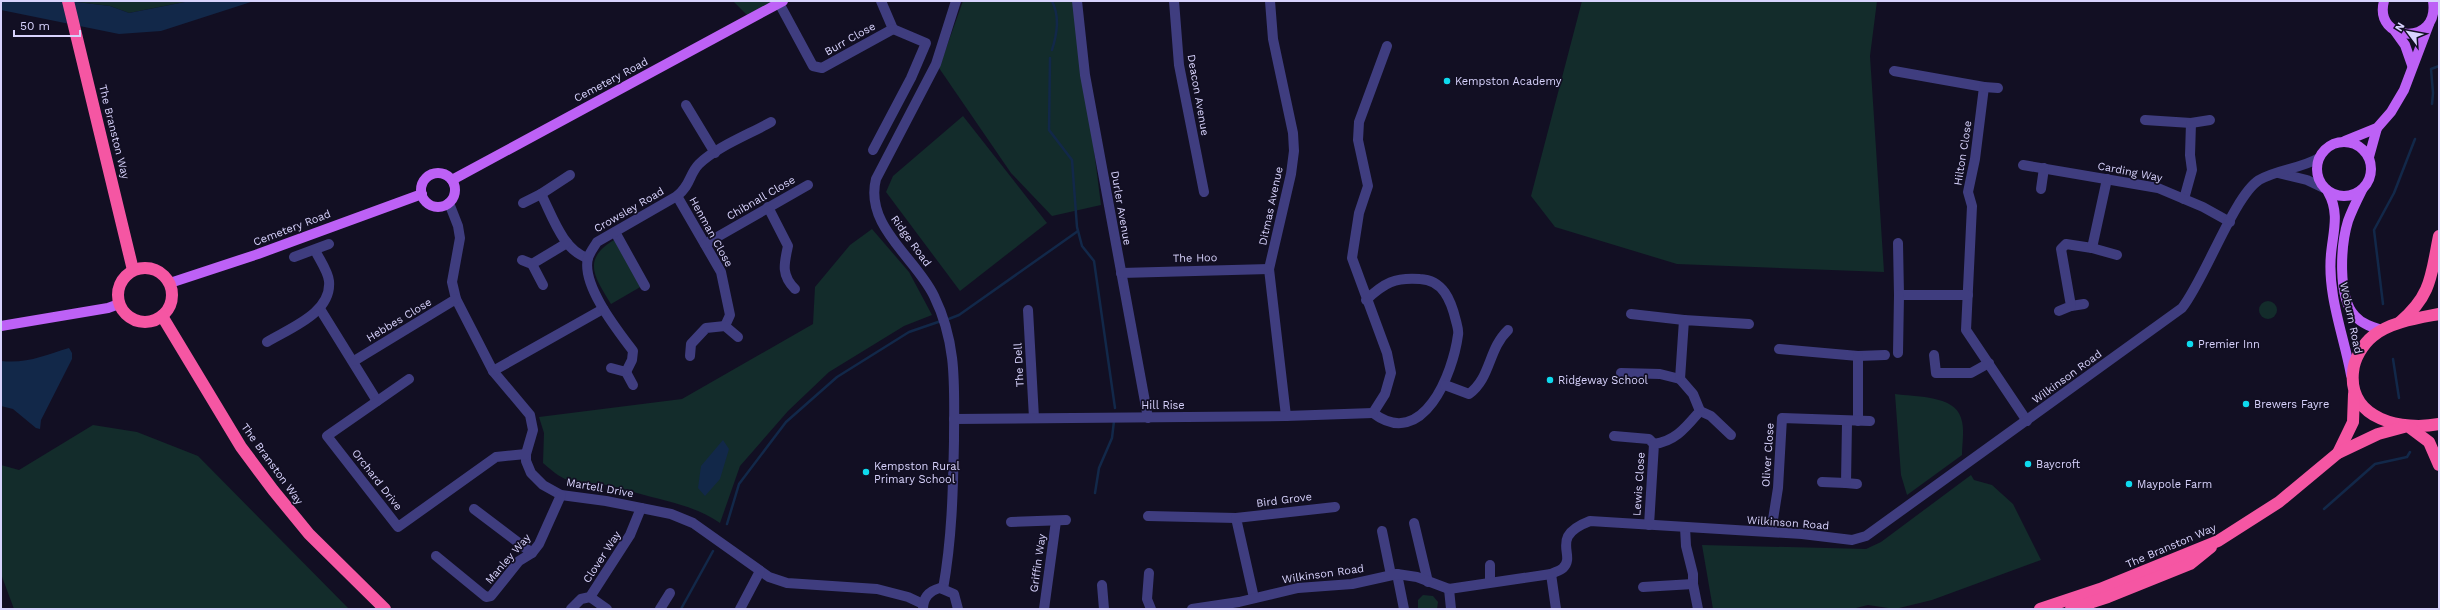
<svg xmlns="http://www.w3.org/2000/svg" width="2440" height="610" viewBox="0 0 2440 610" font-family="'Work Sans',sans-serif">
	<rect width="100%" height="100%" fill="#120f23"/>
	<g fill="#132c2b">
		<polygon points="68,1 190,1 129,13 110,6"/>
		<polygon points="733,1 778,1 749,17"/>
		<polygon points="963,1 1075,1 1101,205 1052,216 1011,173 939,68"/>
		<polygon points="1582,1 1877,1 1870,56 1884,272 1677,264 1555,227 1531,196"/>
		<polygon points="963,116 1047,223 960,291 886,192 893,176"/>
		<path d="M872,229L909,272L932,315L904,326L829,372L788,411L740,466L720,523C696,506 665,501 637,493C625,490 613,486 601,484C570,480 569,486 543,463L544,433L539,417L682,399L813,324L815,287L850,245Z"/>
		<path d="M614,240L642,286L611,304C595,277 581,260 614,240Z"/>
		<circle cx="2268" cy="310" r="9"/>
		<path d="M1895,394C1914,397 1955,395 1961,418C1965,429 1962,443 1962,455L1907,495L1901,475Z"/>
		<polygon points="93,425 137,432 198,456 349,609 14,609 1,574 1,465 19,470"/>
		<polygon points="1971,475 1974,480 1992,485 2013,504 2041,560 1932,600 1895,609 1868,605 1852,609 1713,609 1702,545 1866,549 1881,542"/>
		<polygon points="1423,595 1433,596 1438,602 1437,609 1418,609 1418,600"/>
	</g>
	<g fill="#122849">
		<polygon points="1,1 68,1 110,6 129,13 190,1 254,1 161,31 119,34 1,10"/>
		<path d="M69,348L72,353V359L41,420L40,429L36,428L13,409L1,406V361C27,364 45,355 69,348Z"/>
		<polygon points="723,440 729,449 720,479 705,496 698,488 701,466"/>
	</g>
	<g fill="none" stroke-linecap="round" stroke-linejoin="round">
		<g stroke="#122849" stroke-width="2.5">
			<path d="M1052,1C1060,17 1057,34 1052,50"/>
			<polyline points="1050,58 1049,130 1072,160 1077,227 1082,246 1094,261 1115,408"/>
			<polyline points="2432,104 2433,93 2431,69 2439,66"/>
			<polyline points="2383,304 2374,230 2394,193 2415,139"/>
			<polyline points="946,320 959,315 1078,231"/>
			<polyline points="2393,359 2399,398"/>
			<polyline points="1095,493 1099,468 1112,438 1114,421"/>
			<polyline points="2324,509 2375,464 2407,457 2410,452"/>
			<polyline points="727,524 739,484 786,422 837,377 909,332 941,321"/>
			<polyline points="681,609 713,551"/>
		</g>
		<g stroke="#3f3d7f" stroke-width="10">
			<polyline points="1077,1 1085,75 1148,418"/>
			<polyline points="1174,1 1179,65 1204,192"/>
			<polyline points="1270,1 1273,39 1293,133 1294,151 1291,174 1269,269 1286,416"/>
			<polyline points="779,3 813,66 822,68 893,29 881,1"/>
			<polyline points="1894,71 1984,87 1975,159 1968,192 1972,206 1966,330 2027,421"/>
			<polyline points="1984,87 1998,88"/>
			<polyline points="686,105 715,153"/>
			<polyline points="2145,120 2191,123 2190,155 2192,170 2184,199"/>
			<polyline points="2191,123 2210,120"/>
			<polyline points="873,150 911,78 926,43 893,29"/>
			<polyline points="2023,165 2158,188 2203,207 2230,222"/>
			<polyline points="2278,173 2307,180 2326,189"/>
			<polyline points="2041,189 2044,168"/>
			<polyline points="541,194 570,175"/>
			<polyline points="677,196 721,272 730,315 725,326"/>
			<polyline points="449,203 458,226 460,238 452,282 456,299 493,371 530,415 533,430 526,454 526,461 531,473 543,485 561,495 606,501 671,514 693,523 769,577 787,583 877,589 908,597 923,604"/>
			<path d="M523,203L541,194C552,215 563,251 588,258"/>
			<path d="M768,207L788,246C784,264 781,275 795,289"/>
			<polyline points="615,232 645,286"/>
			<polyline points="1898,243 1899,295 1968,295"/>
			<polyline points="705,244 808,185"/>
			<polyline points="2092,248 2117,255"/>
			<polyline points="294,257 329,244"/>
			<polyline points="522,260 532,264"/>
			<polyline points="1121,273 1269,269"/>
			<polyline points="543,285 532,264 567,243"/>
			<path d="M1366,300C1384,283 1395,277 1420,279C1443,280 1451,300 1456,321C1457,325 1459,331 1458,335C1453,373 1423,451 1373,413L1385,394L1391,373L1387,353L1352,258L1359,213L1368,186L1358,140L1359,122L1387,46"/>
			<polyline points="2071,306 2084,304"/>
			<polyline points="320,309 377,401"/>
			<polyline points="1028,310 1034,418"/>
			<polyline points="2059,311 2071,306 2061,249 2066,244 2092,248 2107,179"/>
			<polyline points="1631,314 1684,320"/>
			<path d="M267,342C290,328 332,313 329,281C328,271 319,259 315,250"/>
			<polyline points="1779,349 1858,356 1885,355"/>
			<polyline points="1898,353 1899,295"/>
			<polyline points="1934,355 1936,373 1971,373 1989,363"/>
			<polyline points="690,356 691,344 706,328 725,326 738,337"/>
			<polyline points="1858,356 1858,421"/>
			<polyline points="354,361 456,299"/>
			<polyline points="611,368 626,372 633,385"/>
			<polyline points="493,371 603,309"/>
			<path d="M626,372L632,360L633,351C618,331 581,285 588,258C590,252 594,247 597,242L677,196C691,185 689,174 699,164C716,147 750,134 771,122"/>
			<polyline points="1621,373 1660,374 1680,379"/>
			<polyline points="409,379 327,436 398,527 496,457 526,454"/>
			<path d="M1445,385L1469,394C1491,378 1488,349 1508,330"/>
			<polyline points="1700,411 1711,416 1731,435"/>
			<polyline points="954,419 1286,416 1373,413"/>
			<polyline points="1847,422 1846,483 1857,484"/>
			<polyline points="1614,436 1649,439 1654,444"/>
			<polyline points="1822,482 1846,483"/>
			<polyline points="474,509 532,553"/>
			<polyline points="1148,516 1236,518"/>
			<polyline points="1011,522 1066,520"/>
			<polyline points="1414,523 1428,582"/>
			<path d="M1649,525L1654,444C1676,441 1686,427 1700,411L1693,394L1680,379L1684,320L1749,324"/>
			<polyline points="1685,527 1686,546 1693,574 1693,584 1698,609"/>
			<polyline points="1382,531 1391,575"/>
			<polyline points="1771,532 1778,488 1782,418 1870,421"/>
			<polyline points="436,556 486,597 491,596 519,561 532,553 539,544 561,495"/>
			<polyline points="1490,565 1490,582"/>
			<polyline points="1149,573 1147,599 1151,609"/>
			<polyline points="1397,574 1404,609"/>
			<polyline points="1551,574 1556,609"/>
			<polyline points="1102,585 1104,609"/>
			<polyline points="1643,587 1693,584"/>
			<path d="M943,589C952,539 953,491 954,441C954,389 958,345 934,296C916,258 864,226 876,179L936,64L956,1"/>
			<polyline points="1449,589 1451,609"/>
			<polyline points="590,597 607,609"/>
			<polyline points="1254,598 1236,518 1335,507"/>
			<polyline points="571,609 581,599 590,597 630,535 641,508"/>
			<polyline points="660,609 670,593"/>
			<polyline points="740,609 760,571"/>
			<path d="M923,609C923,598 929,591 940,588L954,594L958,609"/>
			<polyline points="1044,609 1056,521"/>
			<path d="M1192,609L1239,602L1298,588L1352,584L1397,574L1417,577L1449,589L1551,574C1554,572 1560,571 1563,568C1577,555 1548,537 1590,521L1802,534L1852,540L1866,536L2182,308C2205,279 2234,196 2259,180C2278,169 2300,169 2319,158"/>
		</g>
		<g stroke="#bd61f6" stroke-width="10">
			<path d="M2384,1C2373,42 2440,47 2433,1"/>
			<polyline points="2395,31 2405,45 2412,65"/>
			<polyline points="2345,141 2377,128 2391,112 2404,90 2429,24"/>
			<circle cx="2344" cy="169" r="27"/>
			<polyline points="2369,157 2377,128"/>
			<circle cx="438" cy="190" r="17"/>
			<polyline points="452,180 783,1"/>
			<path d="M2362,190C2357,200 2352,210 2348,221C2341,244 2337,297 2355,316C2362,324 2372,327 2382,330"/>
			<path d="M2328,192C2340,213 2333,232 2331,254C2327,295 2344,336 2351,375"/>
			<polyline points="170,283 258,254 422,194"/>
			<polyline points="1,326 108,308 119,304"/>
		</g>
		<g stroke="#f556a3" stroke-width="12">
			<polyline points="68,1 133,270"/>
			<circle cx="145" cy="295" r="27"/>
			<path d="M2439,314C2418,318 2390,322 2373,336C2363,344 2354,359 2353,372C2348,420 2403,431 2439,424"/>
			<polyline points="162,316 241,447 273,490 309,534 385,609"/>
			<path d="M2400,322C2432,295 2431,275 2439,236"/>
			<polyline points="2409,427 2429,442 2439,465"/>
			<polyline points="2338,453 2353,422 2354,394"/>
			<polyline points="2040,609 2100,589 2218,541 2279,502 2338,453 2378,434 2404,427"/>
			<polyline points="2071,609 2108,597 2190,564 2211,547"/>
		</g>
	</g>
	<g fill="#0edaee" stroke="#120f23" stroke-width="1.5">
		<circle cx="1447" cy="81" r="4"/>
		<circle cx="2190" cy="344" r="4"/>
		<circle cx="1550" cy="380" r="4"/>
		<circle cx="2246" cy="404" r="4"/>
		<circle cx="2028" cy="464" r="4"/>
		<circle cx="866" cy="472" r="4"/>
		<circle cx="2129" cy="484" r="4"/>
	</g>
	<g text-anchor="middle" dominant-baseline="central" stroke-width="3.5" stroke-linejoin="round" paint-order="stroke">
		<g font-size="11" fill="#d8d3fd" stroke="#120f23">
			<text transform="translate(850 39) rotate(-29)">Burr Close</text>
			<text transform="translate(611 80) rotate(-28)">Cemetery Road</text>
			<text transform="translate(1198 95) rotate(80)">Deacon Avenue</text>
			<text transform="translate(114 132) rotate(76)">The Branston Way</text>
			<text transform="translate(1963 153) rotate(-81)">Hilton Close</text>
			<text transform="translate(2130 172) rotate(11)">Carding Way</text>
			<text transform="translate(761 198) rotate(-30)">Chibnall Close</text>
			<text transform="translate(1271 206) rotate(-78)">Ditmas Avenue</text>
			<text transform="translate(1121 208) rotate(80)">Durler Avenue</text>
			<text transform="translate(629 210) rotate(-30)">Crowsley Road</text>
			<text transform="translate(292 228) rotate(-21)">Cemetery Road</text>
			<text transform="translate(711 232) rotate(61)">Henman Close</text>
			<text transform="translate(911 241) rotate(54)">Ridge Road</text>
			<text transform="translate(1195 258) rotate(-1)">The Hoo</text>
			<text transform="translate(2351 318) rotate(78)">Woburn Road</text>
			<text transform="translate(399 320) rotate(-31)">Hebbes Close</text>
			<text transform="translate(1019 365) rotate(-93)">The Dell</text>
			<text transform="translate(2067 377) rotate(-36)">Wilkinson Road</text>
			<text x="1163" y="405">Hill Rise</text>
			<text transform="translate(1768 455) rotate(-86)">Oliver Close</text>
			<text transform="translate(272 464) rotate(54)">The Branston Way</text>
			<text transform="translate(377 480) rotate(52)">Orchard Drive</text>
			<text transform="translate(1639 484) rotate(-86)">Lewis Close</text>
			<text transform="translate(600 488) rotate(10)">Martell Drive</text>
			<text transform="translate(1284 500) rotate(-7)">Bird Grove</text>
			<text transform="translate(1788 523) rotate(4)">Wilkinson Road</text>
			<text transform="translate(2171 546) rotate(-23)">The Branston Way</text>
			<text transform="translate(602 557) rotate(-57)">Clover Way</text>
			<text transform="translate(508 559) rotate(-49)">Manley Way</text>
			<text transform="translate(1038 563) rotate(-82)">Griffin Way</text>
			<text transform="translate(1323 574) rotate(-8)">Wilkinson Road</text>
		</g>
		<g font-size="11" fill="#d8d3fd" stroke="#120f23" text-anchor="start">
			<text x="1455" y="81">Kempston Academy</text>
			<text x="2198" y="344">Premier Inn</text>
			<text x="1558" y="380">Ridgeway School</text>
			<text x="2254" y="404">Brewers Fayre</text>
			<text x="2036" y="464">Baycroft</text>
			<text x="874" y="466">Kempston Rural<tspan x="874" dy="13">Primary School</tspan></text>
			<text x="2137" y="484">Maypole Farm</text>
		</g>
	</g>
	<rect width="2440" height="610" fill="none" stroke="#d8d3fd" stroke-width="4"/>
	<g transform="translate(2408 32) rotate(302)" stroke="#120f23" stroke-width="3" paint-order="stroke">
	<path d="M0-3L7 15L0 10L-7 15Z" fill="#d8d3fd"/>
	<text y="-6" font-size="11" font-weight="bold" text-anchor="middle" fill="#d8d3fd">N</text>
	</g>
	<path d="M14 30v6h66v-6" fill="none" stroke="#d8d3fd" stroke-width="2"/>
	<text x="20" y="30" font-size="12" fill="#d8d3fd" stroke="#120f23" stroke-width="3" paint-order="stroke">50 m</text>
</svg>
